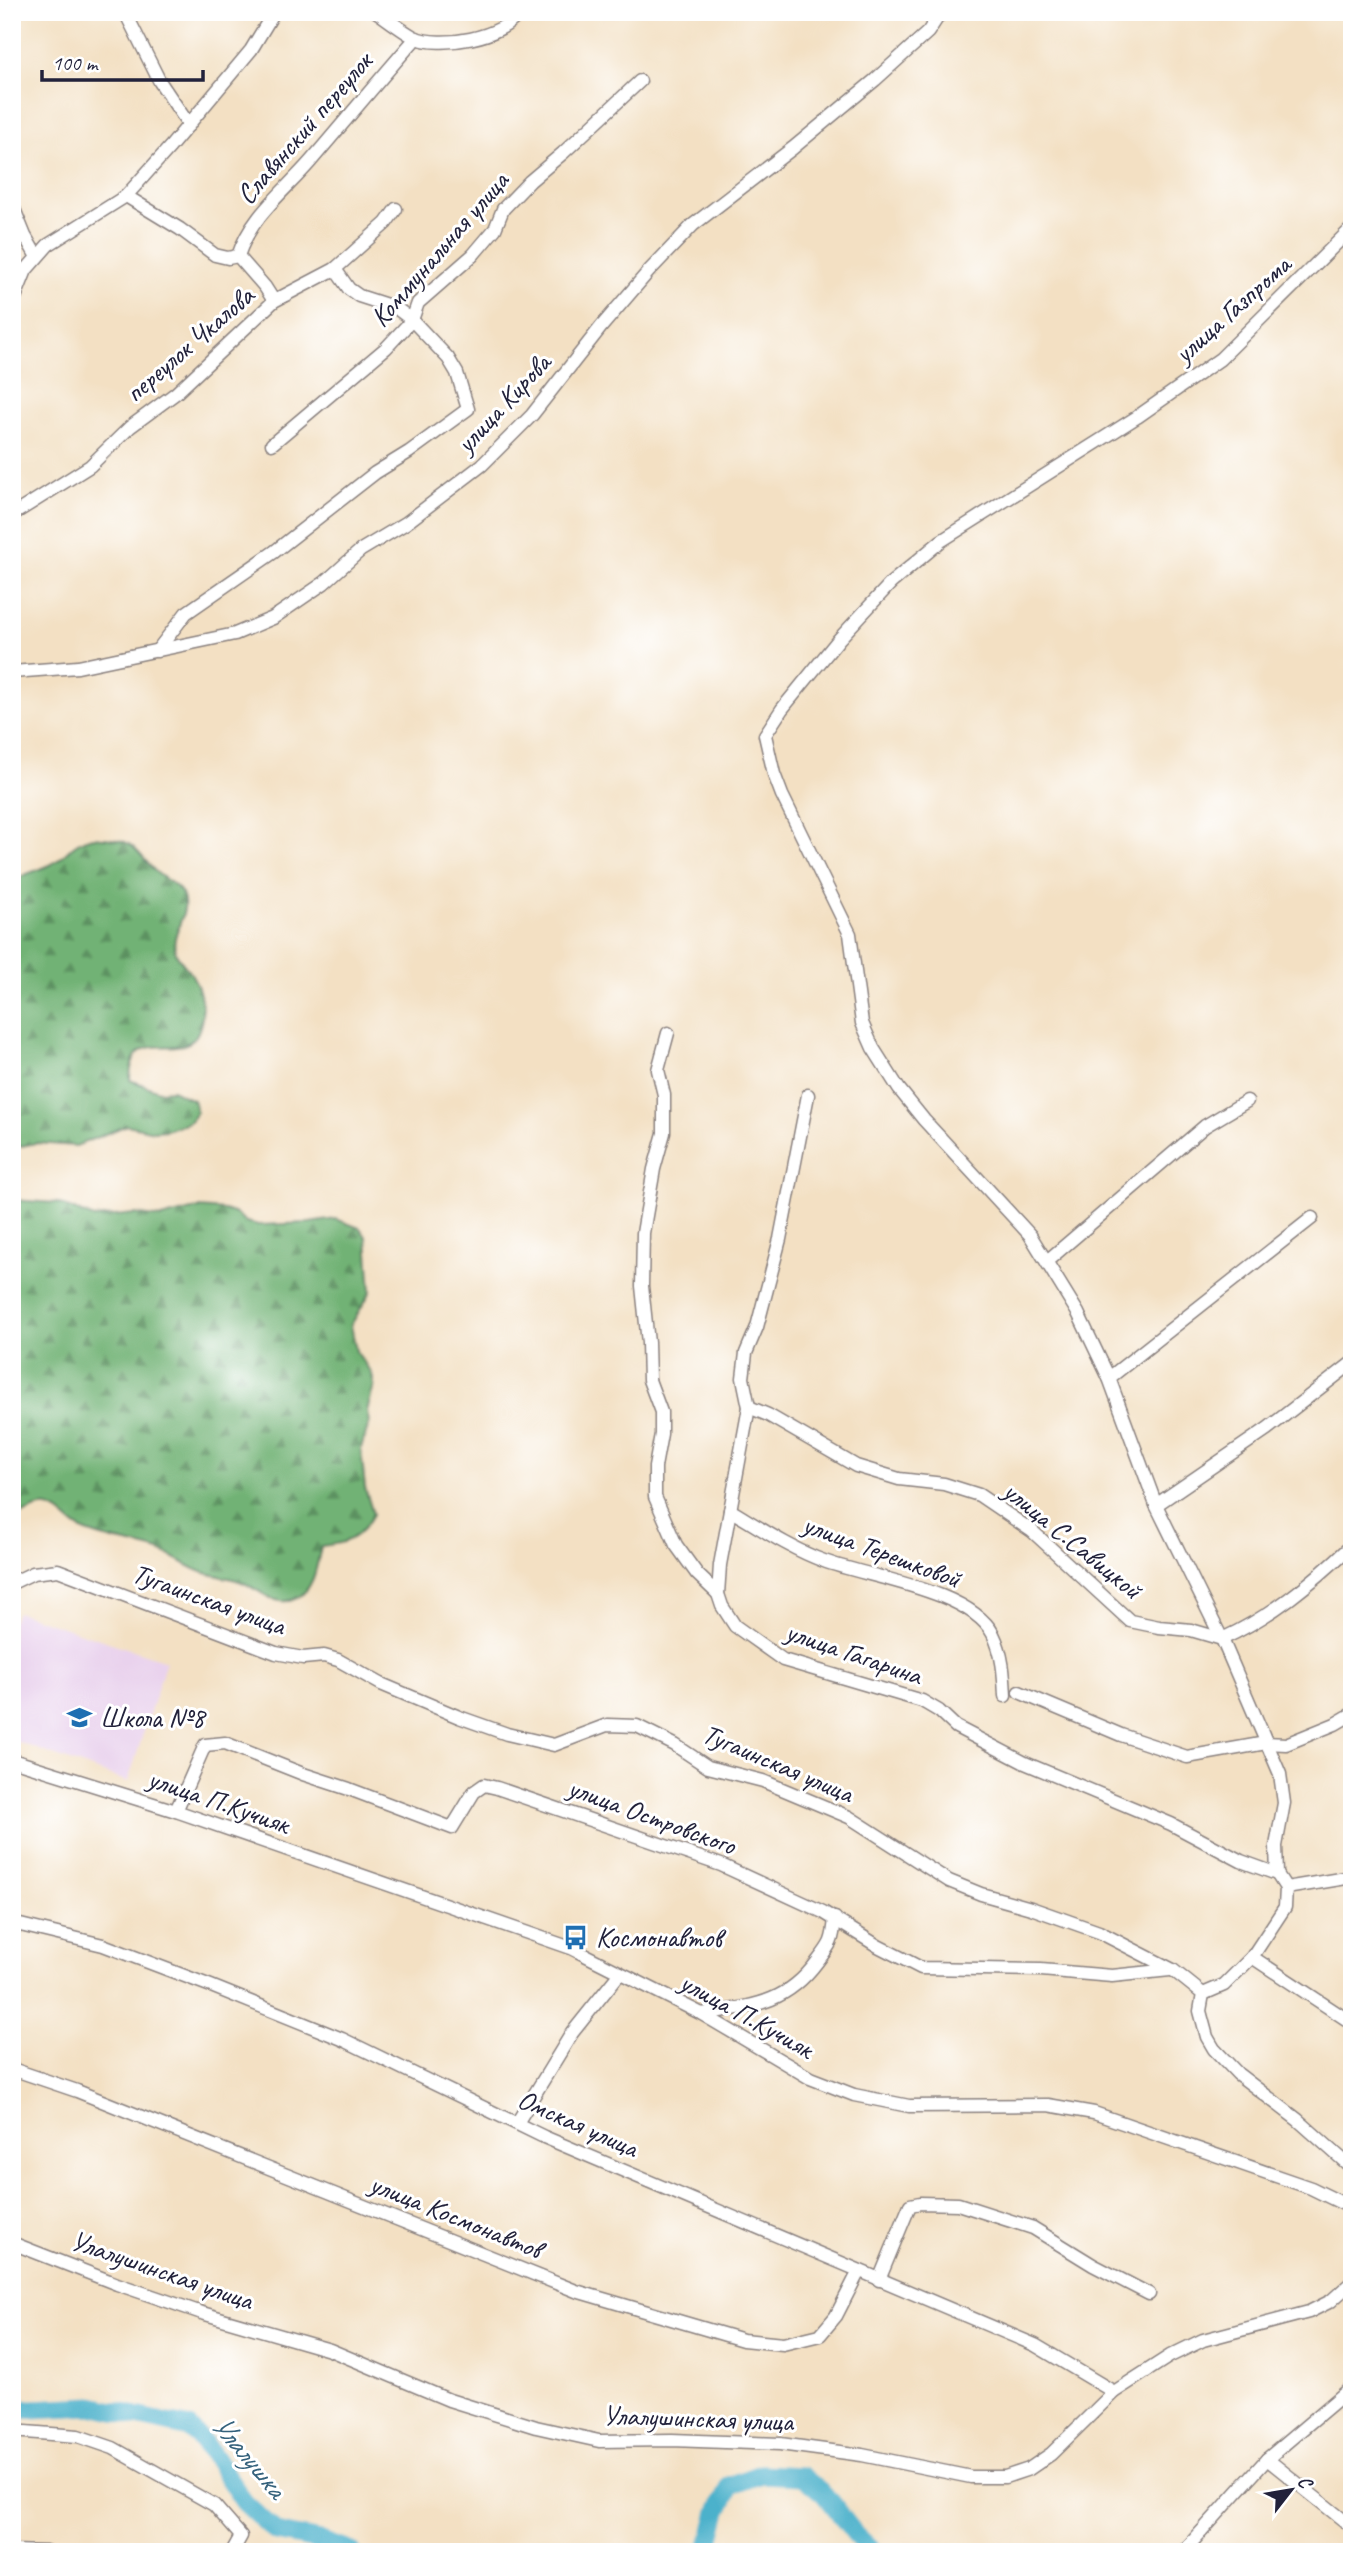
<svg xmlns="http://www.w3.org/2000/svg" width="1364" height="2564" viewBox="0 0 1364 2564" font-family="Caveat,sans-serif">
	<defs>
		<pattern id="forest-firs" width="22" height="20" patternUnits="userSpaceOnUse" patternTransform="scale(1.75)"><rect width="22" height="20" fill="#71b274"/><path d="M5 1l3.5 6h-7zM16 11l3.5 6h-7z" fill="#5c9060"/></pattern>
	</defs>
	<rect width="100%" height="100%" fill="#fff"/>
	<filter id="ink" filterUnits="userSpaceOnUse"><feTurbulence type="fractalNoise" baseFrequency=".0143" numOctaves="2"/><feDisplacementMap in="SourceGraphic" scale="14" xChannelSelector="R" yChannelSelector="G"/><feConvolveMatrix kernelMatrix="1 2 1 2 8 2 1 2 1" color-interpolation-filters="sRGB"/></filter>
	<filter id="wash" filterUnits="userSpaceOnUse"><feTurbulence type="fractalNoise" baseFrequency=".00686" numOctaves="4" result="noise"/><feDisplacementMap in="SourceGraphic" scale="28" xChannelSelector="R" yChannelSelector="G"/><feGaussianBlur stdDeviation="1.57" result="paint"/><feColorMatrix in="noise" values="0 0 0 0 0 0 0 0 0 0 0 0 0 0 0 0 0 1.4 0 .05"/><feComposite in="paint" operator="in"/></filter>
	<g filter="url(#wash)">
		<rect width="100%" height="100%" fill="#f3e0c3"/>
		<polygon fill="#e9d2ed" points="17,1612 166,1661 128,1782 12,1740 12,1624"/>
		<g fill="url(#forest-firs)" stroke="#4a6a58" stroke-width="2">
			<path d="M92,837C103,838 119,838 129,844C139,850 146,863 155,871C165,881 182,885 184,901C187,918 169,936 176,953C180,961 187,968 192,975C202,992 206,1014 198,1032C183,1066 131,1021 130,1080L159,1091L172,1090L193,1100L197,1112L189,1122L166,1130L154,1131L127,1125L76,1146L36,1143L12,1148V881C24,874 37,871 50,865C68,856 69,843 92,837Z"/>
			<path d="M12,1200L57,1203L94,1218L135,1214L161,1218L199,1208L224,1210L236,1214L246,1222L259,1225L309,1223L336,1219L360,1228L367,1238L371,1291L351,1325L356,1351L372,1374L374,1386L367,1411L369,1423L361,1449L365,1488L373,1514C360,1538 347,1544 321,1546C317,1564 315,1588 297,1598C278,1608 263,1593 248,1585C236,1577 217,1577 202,1572C187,1567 175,1556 159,1551C134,1543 106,1541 82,1530C70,1525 61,1509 47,1507C34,1505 27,1516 12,1516Z"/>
		</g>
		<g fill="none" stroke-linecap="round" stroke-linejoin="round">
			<g stroke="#4cb1cb" stroke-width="19">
				<polyline points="12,2410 92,2406 190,2428 211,2452 244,2502 276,2532 325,2542 352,2552"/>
				<polyline points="705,2552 708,2550 718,2511 731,2485 761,2474 802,2476 824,2494 856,2535 874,2552"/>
			</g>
		</g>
	</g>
	<g filter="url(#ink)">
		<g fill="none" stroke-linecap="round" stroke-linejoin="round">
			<defs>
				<g id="minor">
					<polyline points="125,12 160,82 189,125"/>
					<path d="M377,12C389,20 401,30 414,37C439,49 505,38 519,12"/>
					<polyline points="126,196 180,229 215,255 228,258 238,256 265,287 274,301"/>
					<polyline points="12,204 25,236 37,257"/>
					<path d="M238,256C251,216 283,193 310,162C345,121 380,79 416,38"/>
					<polyline points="12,305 26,270 48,245 126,196 170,147 251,50 274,12"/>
					<polyline points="272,444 386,348 412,320 418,303 473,255 495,229 503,209 530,181 563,153 640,81"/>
					<polyline points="12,515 90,466 130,427 176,393 274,301 335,269 386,223 396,209"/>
					<polyline points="157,651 186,613 274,552 375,473 409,452 468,409 457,373 448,358 412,320 396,308 359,296 349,289 335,269"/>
					<polyline points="12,672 78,667 235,634 273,618 324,583 361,550 406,523 482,465 532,415 601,327 649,271 693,225 793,148 875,80 928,32 941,12"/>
					<polyline points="668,1033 658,1070 664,1095 664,1133 654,1169 643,1233 642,1286 648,1343 649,1380 661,1412 661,1434 655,1467 655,1497 676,1545 697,1574 718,1594"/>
					<polyline points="808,1095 780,1239 757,1327 746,1353 743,1378 749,1407 720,1565 718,1594 722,1606 735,1626 783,1660 922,1701 939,1711 956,1727 1025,1763 1171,1824 1241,1861 1277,1874"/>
					<polyline points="1047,1261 1205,1126 1247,1101"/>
					<polyline points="1109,1378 1312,1218"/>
					<path d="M749,1407L768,1415L856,1466L899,1479L944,1484L979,1495L1032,1531L1130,1621L1159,1627L1191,1630L1222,1639C1272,1616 1312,1583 1352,1545"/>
					<polyline points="1156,1505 1267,1429 1352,1363"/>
					<path d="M730,1510C760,1528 791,1549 824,1561C867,1577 970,1590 993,1634C1003,1654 1004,1675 1005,1696"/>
					<polyline points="12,1583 33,1573 58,1570 276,1653 303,1658 324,1656 338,1660 381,1684 459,1717 507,1734 554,1745 607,1725 637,1726 675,1745 708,1767 763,1781 849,1817 949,1881 981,1894 1031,1908 1099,1932 1173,1970 1203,1994 1200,2011 1207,2037 1214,2049 1238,2074 1298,2120 1352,2168"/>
					<polyline points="1019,1692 1121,1735 1187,1757 1266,1743 1286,1744 1335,1724 1352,1714"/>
					<polyline points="12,1760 176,1811 571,1948 702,2014 810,2078 854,2095 909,2106 1048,2105 1094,2113 1311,2188 1352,2208"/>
					<polyline points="176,1811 205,1745 225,1743 303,1774 349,1789 452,1828 474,1792 484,1785 497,1788 721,1865 823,1912 878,1946 921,1968 1041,1970 1112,1976 1170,1970"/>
					<polyline points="1286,1888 1352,1877"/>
					<polyline points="12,1923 103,1945 211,1986 342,2039 544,2137 1035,2345 1114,2392"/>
					<polyline points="1252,1957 1352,2023"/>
					<polyline points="1203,1994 1224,1985 1252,1957 1285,1907 1286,1888 1277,1874 1276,1846 1284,1803 1280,1774 1222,1639 1156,1505 1109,1378 1078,1313 1030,1235 924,1120 899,1089 873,1048 862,1023 850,934 782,795 774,774 765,735 782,709 839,639 891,583 941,541 1137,417 1220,359 1352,228"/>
					<path d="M702,2014C751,2006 785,2005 817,1962C831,1944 833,1942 835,1918"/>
					<polyline points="12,2069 77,2091 576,2291 743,2340 783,2344 820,2335 836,2316 859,2271"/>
					<polyline points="517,2123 572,2033 620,1973"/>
					<polyline points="12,2243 117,2284 202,2313 330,2350 449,2400 536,2427 599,2441 672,2440 780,2444 862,2455 971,2477 1005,2477 1029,2469 1051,2454 1114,2392 1170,2356 1203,2340 1309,2312 1331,2301 1352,2282"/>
					<polyline points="879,2280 910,2205 920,2203 958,2204 1033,2228 1093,2265 1149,2294"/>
					<polyline points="12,2431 78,2436 113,2448 214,2505 241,2536 232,2552"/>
					<polyline points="1267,2459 1352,2527"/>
					<polyline points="12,2551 46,2552"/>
					<polyline points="1183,2552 1267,2459 1352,2387"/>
				</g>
			</defs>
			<use href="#minor" stroke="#8a817f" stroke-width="15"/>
			<use href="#minor" stroke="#fff" stroke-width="12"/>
		</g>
	</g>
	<defs>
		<symbol id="school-bare" viewBox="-9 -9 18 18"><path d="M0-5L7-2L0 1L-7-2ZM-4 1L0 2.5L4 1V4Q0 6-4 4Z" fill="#1f6fb2" stroke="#fff" stroke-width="2.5" paint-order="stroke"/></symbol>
		<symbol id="bus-bare" viewBox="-9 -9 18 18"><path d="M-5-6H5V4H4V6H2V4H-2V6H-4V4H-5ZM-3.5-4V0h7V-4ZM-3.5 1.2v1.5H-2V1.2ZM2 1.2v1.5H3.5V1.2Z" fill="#1f6fb2" stroke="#fff" stroke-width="2.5" paint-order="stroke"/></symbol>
	</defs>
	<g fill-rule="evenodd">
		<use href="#school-bare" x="62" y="1700" width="35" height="35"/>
		<use href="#bus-bare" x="558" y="1920" width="35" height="35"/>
	</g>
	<g text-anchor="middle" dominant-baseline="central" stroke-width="6" stroke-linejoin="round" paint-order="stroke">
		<g font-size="28" fill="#22223b" stroke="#fff">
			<text transform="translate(304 128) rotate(-49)">Славянский переулок</text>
			<text transform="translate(439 249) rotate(-49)">Коммунальная улица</text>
			<text transform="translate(1232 309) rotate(-42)">улица Газпрома</text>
			<text transform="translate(189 344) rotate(-41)">переулок Чкалова</text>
			<text transform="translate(503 403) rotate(-47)">улица Кирова</text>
			<text transform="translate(1073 1540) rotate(39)">улица С.Савицкой</text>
			<text transform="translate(882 1551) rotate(20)">улица Терешковой</text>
			<text transform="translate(209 1599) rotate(20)">Тугаинская улица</text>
			<text transform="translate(854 1653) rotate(19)">улица Гагарина</text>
			<text transform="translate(778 1763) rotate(23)">Тугаинская улица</text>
			<text transform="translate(219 1801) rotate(19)">улица П.Кучияк</text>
			<text transform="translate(652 1816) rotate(20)">улица Островского</text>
			<text transform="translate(747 2015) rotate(29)">улица П.Кучияк</text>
			<text transform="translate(578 2123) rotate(24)">Омская улица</text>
			<text transform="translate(456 2216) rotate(22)">улица Космонавтов</text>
			<text transform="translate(162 2270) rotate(19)">Улалушинская улица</text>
			<text transform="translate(698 2418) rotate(2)">Улалушинская улица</text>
		</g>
		<g font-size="28" fill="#22223b" stroke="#fff" text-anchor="start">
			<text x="100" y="1717">Школа №8</text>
			<text x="596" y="1937">Космонавтов</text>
		</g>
		<g font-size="30" font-style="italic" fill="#35627c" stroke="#fff">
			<text transform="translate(249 2456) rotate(50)">Улалушка</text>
		</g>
	</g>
	<rect width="1364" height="2564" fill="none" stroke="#fff" stroke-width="42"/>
	<g transform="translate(1291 2490) rotate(59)" stroke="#ffffff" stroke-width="5" paint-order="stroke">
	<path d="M0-5L12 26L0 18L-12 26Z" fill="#22223b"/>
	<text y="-10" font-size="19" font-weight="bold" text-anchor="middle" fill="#22223b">С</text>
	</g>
	<path d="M42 70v10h161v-10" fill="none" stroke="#22223b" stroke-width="3.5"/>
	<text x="52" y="70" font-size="21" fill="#22223b" stroke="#ffffff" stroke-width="5" paint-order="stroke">100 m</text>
</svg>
